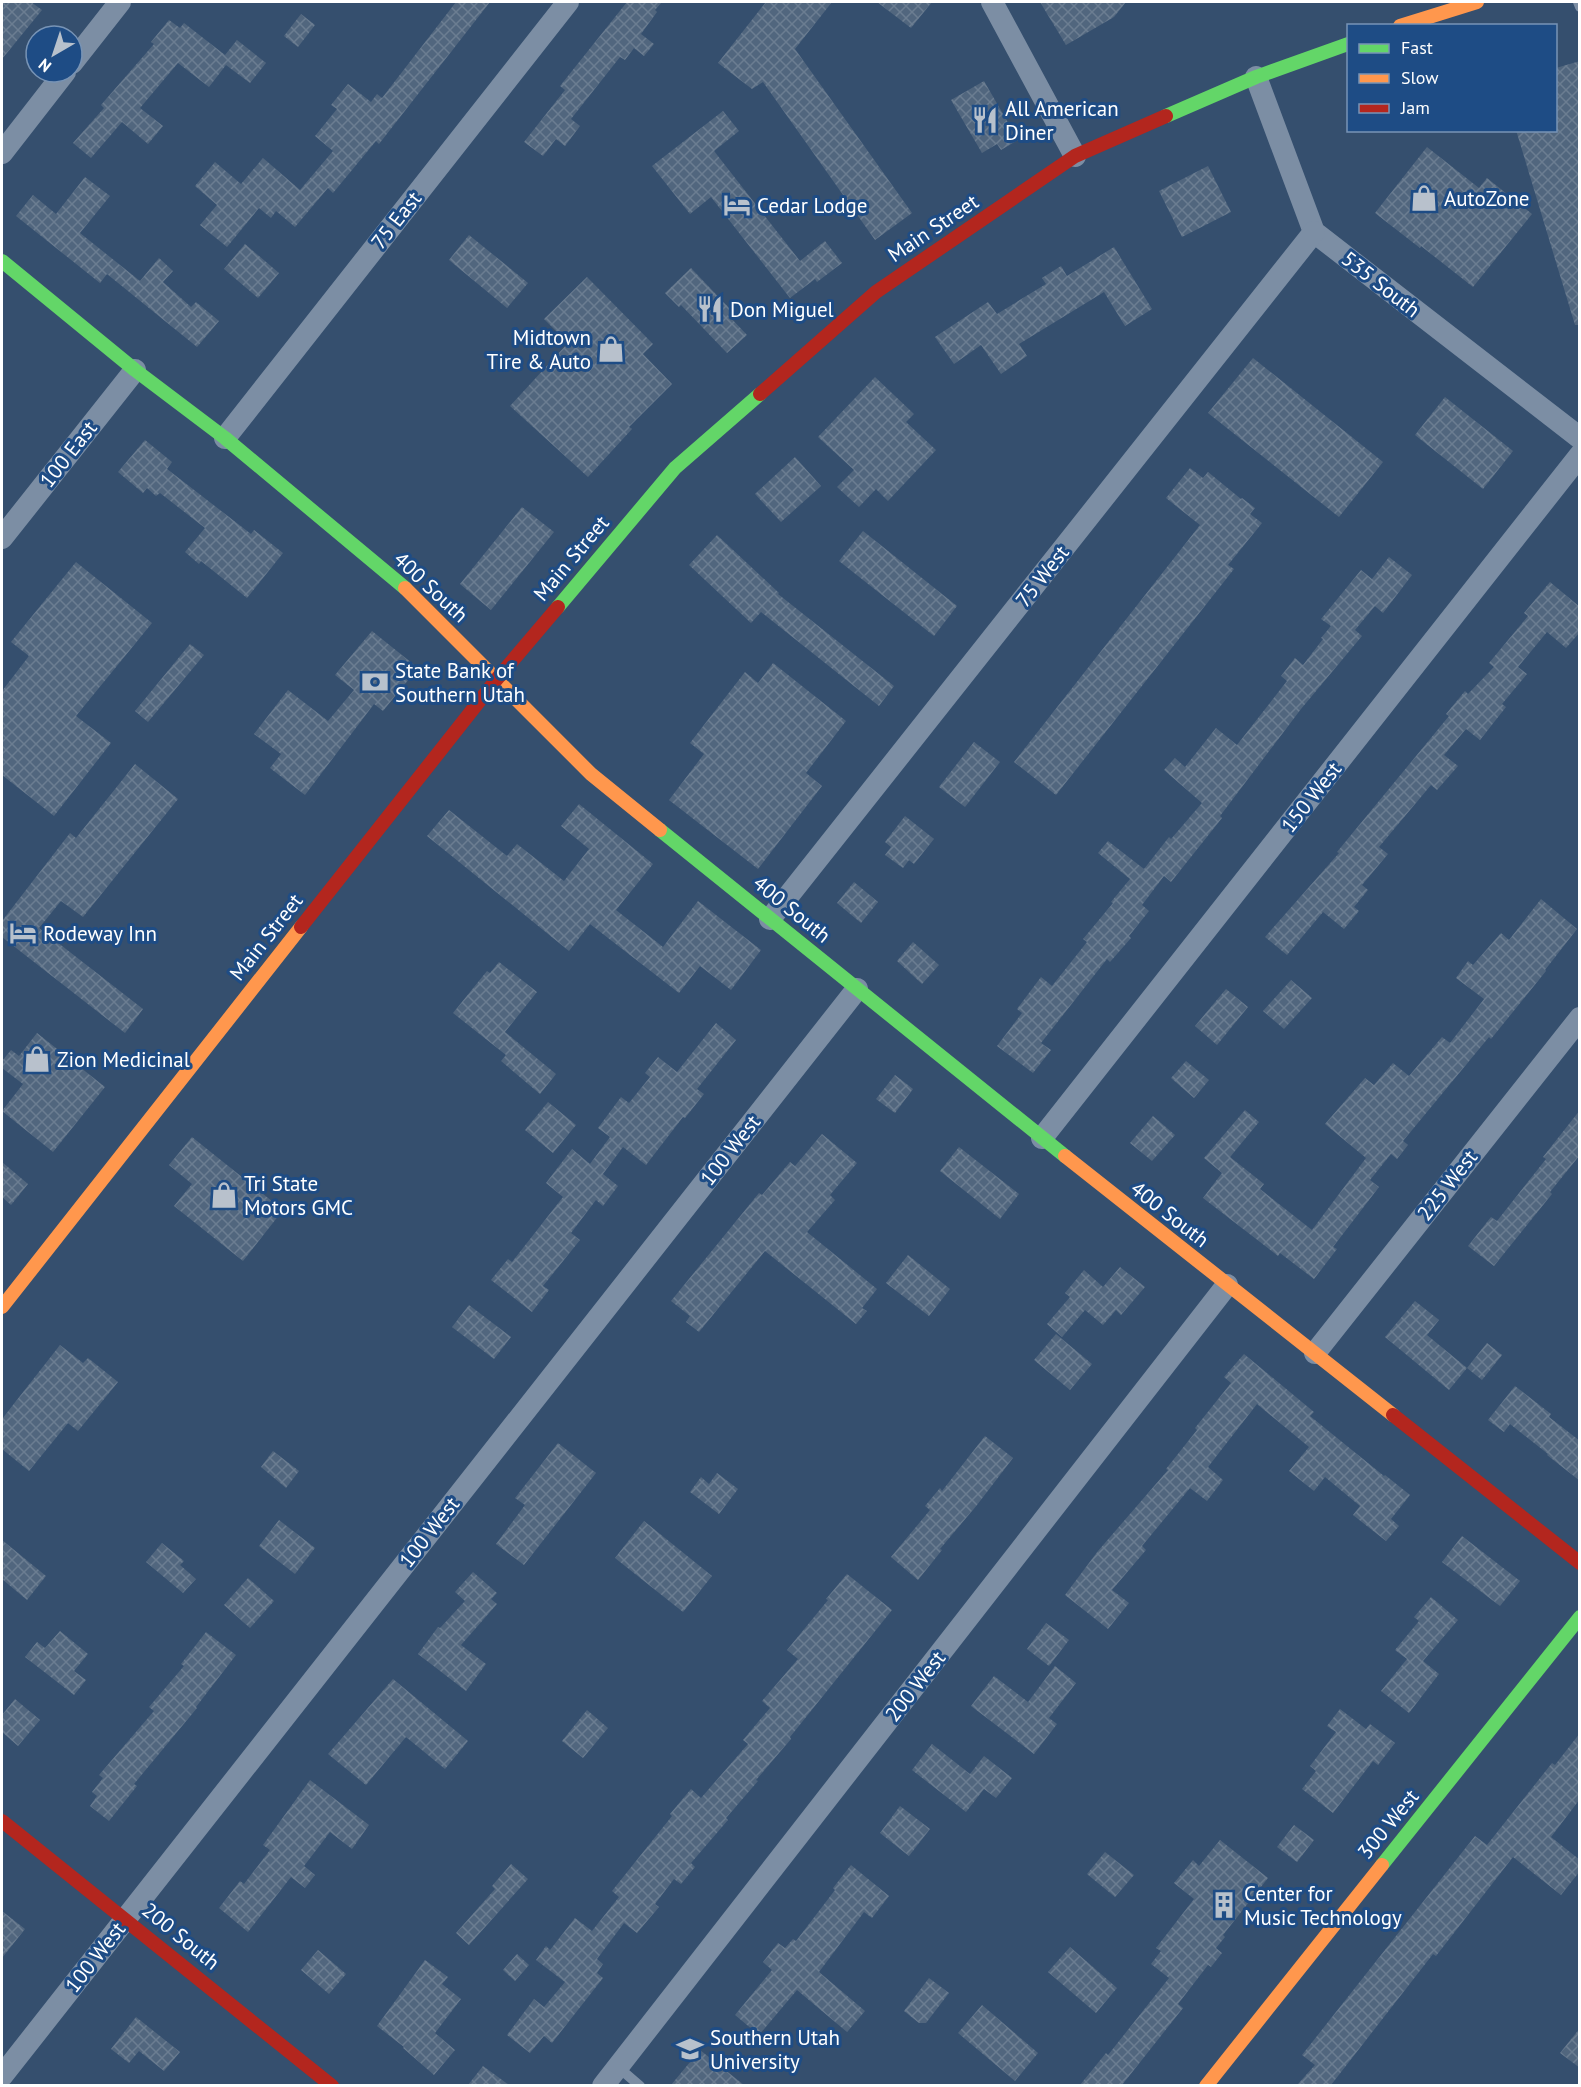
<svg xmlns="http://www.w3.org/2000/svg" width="1581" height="2087" viewBox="0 0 1581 2087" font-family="'PT Sans',sans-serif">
	<defs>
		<pattern id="building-cross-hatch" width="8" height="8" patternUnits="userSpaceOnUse" patternTransform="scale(1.5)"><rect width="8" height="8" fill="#51667e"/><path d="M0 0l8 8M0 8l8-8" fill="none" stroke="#6b7d91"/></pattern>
	</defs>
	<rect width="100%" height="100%" fill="#354f6e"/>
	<g fill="url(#building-cross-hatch)">
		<polygon points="2,2 31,2 42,10 2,59"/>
		<polygon points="456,2 490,2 379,144 376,141 333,193 328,188 295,227 276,211 271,218 259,208 227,247 200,225 217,205 195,186 215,162 241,184 263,158 300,190 333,151 315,136 337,109 331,105 348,84 371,102 377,94 382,98"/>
		<polygon points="627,2 662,2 655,10 657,12 641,34 654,44 644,56 634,48 625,60 620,57 571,119 580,126 565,146 556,139 543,156 524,142 565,90 560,86"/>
		<polygon points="766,2 832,2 795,49 912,213 875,240 763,82 752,89 718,63"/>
		<polygon points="877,2 932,2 911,28"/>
		<polygon points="1040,2 1126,2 1114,17 1066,45"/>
		<polygon points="301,14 315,25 298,47 284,36"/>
		<polygon points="169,20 180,28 184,23 225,55 237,40 266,63 250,83 226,65 209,87 178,63 140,108 163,126 148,144 122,122 91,158 73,143 104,108 101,105 154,44 151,42"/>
		<polygon points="1580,61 1580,325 1575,325 1516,130 1556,130 1556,68"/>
		<polygon points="984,81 1018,140 1001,150 997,144 982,153 951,100"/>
		<polygon points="723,111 739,131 714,151 800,261 825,241 842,263 817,282 815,279 790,298 711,197 690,214 652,166"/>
		<polygon points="1427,147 1479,188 1487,178 1532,214 1473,287 1421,246 1420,248 1375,213"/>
		<polygon points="1208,166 1231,212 1182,237 1159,191"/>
		<polygon points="85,177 110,196 80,233 140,281 159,258 173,271 163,282 191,307 196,302 219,321 197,347 107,274 100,283 16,216 33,195 56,214"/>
		<polygon points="469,235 528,283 507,308 449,260"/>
		<polygon points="245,244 279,273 258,298 224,269"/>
		<polygon points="1114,247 1152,309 1125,326 1104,292 1019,344 1027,356 1001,374 981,345 954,364 935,337 988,302 997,314 1046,284 1042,278 1061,266 1067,276"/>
		<polygon points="691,268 732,311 728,315 747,335 727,353 681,305 679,307 665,293"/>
		<polygon points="587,277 653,344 643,354 672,384 629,427 632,429 588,477 510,406 568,343 544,319"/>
		<polygon points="1253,358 1383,462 1339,517 1208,413"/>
		<polygon points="875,377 914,414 906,422 936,450 888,501 876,489 859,507 837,487 854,470 818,437"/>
		<polygon points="1445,397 1513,451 1483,489 1415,435"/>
		<polygon points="145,440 172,462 167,469 251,534 254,530 283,553 247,598 201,561 199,564 185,552 205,528 160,493 156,496 147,488 143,493 118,472"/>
		<polygon points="795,457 821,486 781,522 755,494"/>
		<polygon points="1190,468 1203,478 1208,472 1241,499 1242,498 1255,508 1250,514 1262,523 1228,565 1234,569 1056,795 1014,762 1200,525 1166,498"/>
		<polygon points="522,507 554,532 491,610 460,584"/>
		<polygon points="863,531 957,606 934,636 839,561"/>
		<polygon points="717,535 779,593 778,594 894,686 879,706 761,612 751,623 689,565"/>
		<polygon points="1389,557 1412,575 1383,613 1375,606 1355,630 1362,636 1301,709 1220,816 1222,818 1171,882 1164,876 1142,905 1149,911 1129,936 1131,938 1110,962 1107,959 1041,1043 1051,1050 1033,1073 997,1046 1022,1013 1017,1009 1041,977 1052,986 1087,942 1083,939 1113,903 1111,902 1130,879 1098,853 1108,841 1144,869 1169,837 1171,839 1202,803 1164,770 1175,758 1185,767 1216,728 1237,745 1287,681 1281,676 1295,658 1303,665 1323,639 1321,638 1331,626 1321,619 1361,570 1372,579"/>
		<polygon points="76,562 152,623 76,716 111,743 54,816 2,775 2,691 29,656 11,642"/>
		<polygon points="1550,582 1580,607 1580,632 1566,648 1547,632 1518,667 1527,674 1502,704 1506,707 1480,740 1466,729 1444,755 1458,766 1437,790 1431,785 1379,847 1388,854 1362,885 1368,890 1354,907 1359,911 1344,929 1323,912 1287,955 1265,937 1339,853 1337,852 1449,716 1446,714 1465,691 1468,694 1494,667 1489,663 1528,616 1524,613"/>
		<polygon points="372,631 418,668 383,711 374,704 305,795 270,768 281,754 254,734 288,690 328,721 354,690 335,675"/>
		<polygon points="190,644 204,655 148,722 135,711"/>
		<polygon points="773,663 846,721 806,773 822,786 758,869 669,800 704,754 690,743 745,672 758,683"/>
		<polygon points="974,742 1000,762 965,807 939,787"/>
		<polygon points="135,764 178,799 83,917 61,901 39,928 143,1009 125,1033 2,937 2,921 70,833 76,838"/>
		<polygon points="579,804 653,864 616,910 663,947 698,901 761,950 731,990 700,966 679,993 590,924 569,951 427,836 449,810 507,856 517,844 564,881 589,849 561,826"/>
		<polygon points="905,816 934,839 914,864 909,860 903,868 885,855 891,847 885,842"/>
		<polygon points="854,882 878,902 861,923 837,903"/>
		<polygon points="1541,899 1577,929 1545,970 1546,971 1491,1039 1489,1037 1403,1141 1408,1145 1397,1159 1391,1154 1370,1180 1379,1187 1333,1247 1337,1249 1314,1279 1280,1253 1278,1256 1203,1198 1222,1173 1204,1158 1245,1110 1259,1122 1230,1157 1264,1184 1260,1189 1312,1230 1366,1158 1325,1124 1365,1078 1374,1085 1393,1063 1409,1076 1442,1037 1450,1043 1484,999 1456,978 1468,961 1473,965 1501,933 1509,940"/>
		<polygon points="913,942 939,965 922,984 897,961"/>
		<polygon points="499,962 537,992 505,1032 556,1074 540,1094 501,1061 506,1055 453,1013 487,971 490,973"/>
		<polygon points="1291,980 1312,998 1284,1029 1263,1011"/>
		<polygon points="1226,989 1248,1007 1217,1045 1195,1026"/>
		<polygon points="716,1023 736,1040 697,1089 704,1094 685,1118 683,1117 646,1165 623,1147 603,1174 618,1186 603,1206 596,1200 571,1233 580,1240 543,1286 549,1290 532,1312 491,1280 508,1259 512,1262 563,1197 546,1183 572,1149 590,1164 610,1137 598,1128 621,1097 629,1103 650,1077 645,1073 658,1057 677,1072"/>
		<polygon points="37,1033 105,1087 53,1152 2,1111 23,1084 2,1068 2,1061 11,1050 19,1056"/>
		<polygon points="1186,1061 1209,1080 1194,1098 1171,1078"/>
		<polygon points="895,1075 913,1089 895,1113 876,1099"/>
		<polygon points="548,1102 576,1125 553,1153 525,1130"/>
		<polygon points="1580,1110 1580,1155 1550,1192 1552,1194 1494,1266 1468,1246 1491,1217 1497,1221 1546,1159 1543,1157"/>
		<polygon points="1153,1116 1175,1135 1152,1161 1130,1143"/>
		<polygon points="822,1134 857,1163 830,1195 835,1200 807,1232 877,1289 862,1308 867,1311 856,1324 765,1251 699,1332 686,1322 690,1316 671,1301 759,1193 762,1195 790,1162 795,1166"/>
		<polygon points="192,1137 283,1210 243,1261 174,1206 192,1184 169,1165"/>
		<polygon points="959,1147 1019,1194 1000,1219 940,1171"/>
		<polygon points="2,1162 28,1184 11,1205 2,1197"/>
		<polygon points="908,1255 950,1289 929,1316 886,1283"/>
		<polygon points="1120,1267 1145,1287 1121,1315 1116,1310 1103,1325 1085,1310 1062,1337 1047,1324 1070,1297 1065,1293 1084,1270 1103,1287"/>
		<polygon points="1415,1301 1439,1320 1427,1335 1467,1368 1487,1343 1502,1355 1482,1380 1467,1368 1449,1390 1385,1337"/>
		<polygon points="469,1305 511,1337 494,1359 452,1327"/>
		<polygon points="1056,1334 1092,1364 1070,1390 1034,1360"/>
		<polygon points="60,1345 83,1363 88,1358 118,1382 78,1431 68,1423 29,1471 2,1449 2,1419"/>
		<polygon points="1244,1354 1314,1412 1310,1416 1384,1476 1385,1475 1410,1495 1391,1519 1399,1526 1386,1541 1353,1515 1360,1506 1325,1477 1314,1491 1289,1471 1309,1447 1257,1404 1208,1467 1223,1480 1207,1501 1190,1488 1142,1546 1146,1550 1112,1590 1129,1603 1108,1629 1065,1595 1098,1551 1168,1470 1166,1469 1197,1430 1195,1428 1231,1383 1224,1377"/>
		<polygon points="1515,1386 1551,1414 1549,1417 1580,1441 1580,1481 1547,1455 1548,1454 1510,1424 1504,1432 1488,1420"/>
		<polygon points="985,1436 1013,1458 977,1505 940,1549 942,1550 918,1580 891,1557 930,1510 925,1506 940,1488 942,1491"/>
		<polygon points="558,1443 596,1473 524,1565 496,1544 525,1505 515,1498"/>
		<polygon points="273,1451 299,1471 286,1488 261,1467"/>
		<polygon points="717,1473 738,1489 719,1514 690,1492 701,1477 709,1484"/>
		<polygon points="279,1520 315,1548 295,1574 259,1546"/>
		<polygon points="644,1521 712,1576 683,1612 615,1558"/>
		<polygon points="1462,1536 1520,1581 1500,1606 1442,1562"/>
		<polygon points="2,1540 46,1576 27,1600 2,1579"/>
		<polygon points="162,1543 184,1561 180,1565 196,1579 183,1593 146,1562"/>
		<polygon points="473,1572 497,1593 491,1599 497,1604 461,1645 486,1664 466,1691 418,1654 438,1627 440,1628 465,1601 455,1592"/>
		<polygon points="847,1574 892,1610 790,1737 791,1739 756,1780 758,1781 726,1818 728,1820 691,1863 695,1867 681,1884 674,1879 655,1904 659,1907 637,1933 624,1923 597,1959 603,1964 597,1973 603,1978 552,2043 544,2036 530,2053 507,2035 534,1999 544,2007 565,1982 536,1960 546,1946 550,1950 575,1918 592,1931 619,1897 612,1891 672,1816 670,1814 691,1789 701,1798 748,1744 743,1740 770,1708 762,1701 798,1659 787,1650 828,1600 826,1599"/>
		<polygon points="248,1578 274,1601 250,1628 224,1605"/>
		<polygon points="1431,1597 1458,1620 1423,1661 1439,1674 1409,1713 1381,1691 1407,1659 1395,1650 1419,1621 1414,1617"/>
		<polygon points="1046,1623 1069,1640 1049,1666 1027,1649"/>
		<polygon points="60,1631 88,1654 74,1671 86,1680 74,1695 25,1657 37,1642 45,1648"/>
		<polygon points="206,1632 236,1655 196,1707 197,1708 134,1784 137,1786 109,1821 90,1806 97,1796 92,1792 103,1778 99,1775 154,1711 149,1707 184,1666 181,1664"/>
		<polygon points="1055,1666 1076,1683 1049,1718 1057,1724 1034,1754 971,1706 994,1676 1028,1702"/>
		<polygon points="393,1679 468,1741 445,1769 406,1737 366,1785 328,1754"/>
		<polygon points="15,1699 40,1720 18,1746 2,1732 2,1715"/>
		<polygon points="1340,1709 1366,1729 1370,1724 1395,1743 1378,1765 1373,1761 1333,1813 1302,1789 1316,1771 1310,1766 1336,1732 1327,1726"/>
		<polygon points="587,1710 608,1728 583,1758 562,1741"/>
		<polygon points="1580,1733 1580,1799 1551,1837 1580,1860 1580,1871 1561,1895 1513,1857 1436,1956 1433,1954 1331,2085 1297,2085 1315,2065 1302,2055 1475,1836 1487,1845 1552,1763 1555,1765"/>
		<polygon points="932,1744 970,1774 984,1756 1012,1778 996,1798 984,1789 966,1812 912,1770"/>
		<polygon points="310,1780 369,1825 352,1849 330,1832 304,1866 315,1875 305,1888 291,1877 248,1932 219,1908 240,1881 244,1884 270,1850 263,1845"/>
		<polygon points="900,1806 930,1829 909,1856 880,1833"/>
		<polygon points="1294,1825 1314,1840 1297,1862 1277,1847"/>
		<polygon points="1220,1840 1268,1878 1223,1935 1225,1937 1216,1948 1222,1953 1211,1967 1208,1965 1178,2004 1183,2008 1122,2085 1080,2085 1106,2053 1108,2055 1169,1978 1151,1964 1161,1951 1156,1948 1194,1899 1174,1883 1193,1860 1199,1866"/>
		<polygon points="1105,1852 1134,1875 1115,1897 1087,1874"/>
		<polygon points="511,1864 528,1879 469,1945 456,1933 495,1889 492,1886"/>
		<polygon points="851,1865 889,1896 872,1918 864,1912 819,1972 865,2011 847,2032 797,1990 759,2035 735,2015 772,1970 763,1962 778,1943 785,1948 793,1939 796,1941 835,1890 833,1888"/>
		<polygon points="2,1911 25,1929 2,1958"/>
		<polygon points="1070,1947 1117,1988 1096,2013 1048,1972"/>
		<polygon points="318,1950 346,1974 329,1994 301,1970"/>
		<polygon points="517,1954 529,1965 515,1981 503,1970"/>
		<polygon points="425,1960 448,1977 442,1984 461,1999 435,2033 455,2050 434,2075 403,2048 404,2047 377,2026"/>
		<polygon points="929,1978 949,1993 926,2023 919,2023 904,2011"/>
		<polygon points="982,2005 1038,2053 1015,2081 958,2033"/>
		<polygon points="136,2017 180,2052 164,2071 139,2051 129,2063 111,2049"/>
		<polygon points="1580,2028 1580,2068 1560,2053"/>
		<polygon points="700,2050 744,2085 671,2085"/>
		<polygon points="483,2066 509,2085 468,2085"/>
	</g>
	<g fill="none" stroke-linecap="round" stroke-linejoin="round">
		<g stroke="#7c8ea4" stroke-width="10">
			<polyline points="1578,2 1580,7"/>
			<polyline points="618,2067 640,2086"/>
		</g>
		<g stroke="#7c8ea4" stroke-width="22">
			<polyline points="992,2 1075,156"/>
			<polyline points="72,63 120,2"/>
			<polyline points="1256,77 1314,232 1580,438"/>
			<polyline points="2,153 65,72"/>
			<polyline points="225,438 568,2"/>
			<polyline points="2,538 135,370"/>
			<polyline points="770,919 1314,232"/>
			<polyline points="1042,1138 1580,455"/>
			<polyline points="1315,1353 1580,1018"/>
			<polyline points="2,2076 857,989"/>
			<polyline points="603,2086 1227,1285"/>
		</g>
		<g stroke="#63d668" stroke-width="14">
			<polyline points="1166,116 1256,77 1348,44"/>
			<polyline points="2,261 135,370 225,438 405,588"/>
			<polyline points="558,607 675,468 760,394"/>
			<polyline points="660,830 1065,1156"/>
			<polyline points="1382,1865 1580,1617"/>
		</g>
		<g stroke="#ff974d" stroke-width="14">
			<polyline points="1400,26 1477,2"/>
			<polyline points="405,588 591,774 660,830"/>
			<polyline points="1065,1156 1393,1415"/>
			<polyline points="2,1307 301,927"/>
			<polyline points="1206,2086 1382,1865"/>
		</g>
		<g stroke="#b3261e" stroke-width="14">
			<polyline points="760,394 876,292 1075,156 1166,116"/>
			<polyline points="301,927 496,680 558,607"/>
			<polyline points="1393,1415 1580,1563"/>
			<polyline points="2,1821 332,2086"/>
		</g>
	</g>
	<defs>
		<symbol id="restaurant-bare" viewBox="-9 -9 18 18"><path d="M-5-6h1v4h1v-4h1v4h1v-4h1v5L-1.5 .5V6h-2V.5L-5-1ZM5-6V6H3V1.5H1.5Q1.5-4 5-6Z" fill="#b8c1cc" stroke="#1e4c85" stroke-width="2.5" paint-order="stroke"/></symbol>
		<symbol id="shop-bare" viewBox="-9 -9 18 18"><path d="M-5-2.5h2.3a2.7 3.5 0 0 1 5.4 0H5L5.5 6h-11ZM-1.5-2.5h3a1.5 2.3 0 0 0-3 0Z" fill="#b8c1cc" stroke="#1e4c85" stroke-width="2.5" paint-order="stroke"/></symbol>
		<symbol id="hotel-bare" viewBox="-9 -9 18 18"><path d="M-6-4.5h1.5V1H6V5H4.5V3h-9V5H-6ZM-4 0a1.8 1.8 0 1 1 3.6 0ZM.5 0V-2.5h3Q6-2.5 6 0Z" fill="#b8c1cc" stroke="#1e4c85" stroke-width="2.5" paint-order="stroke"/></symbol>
		<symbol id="bank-bare" viewBox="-9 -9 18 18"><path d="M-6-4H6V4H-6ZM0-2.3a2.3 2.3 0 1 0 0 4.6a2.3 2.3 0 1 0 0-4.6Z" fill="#b8c1cc" stroke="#1e4c85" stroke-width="2.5" paint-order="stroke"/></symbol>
		<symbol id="building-bare" viewBox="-9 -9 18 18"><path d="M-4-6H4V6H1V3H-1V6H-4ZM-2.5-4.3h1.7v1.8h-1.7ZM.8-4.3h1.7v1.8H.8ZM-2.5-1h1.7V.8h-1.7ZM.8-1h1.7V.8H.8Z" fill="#b8c1cc" stroke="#1e4c85" stroke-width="2.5" paint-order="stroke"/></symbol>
		<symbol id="university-bare" viewBox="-9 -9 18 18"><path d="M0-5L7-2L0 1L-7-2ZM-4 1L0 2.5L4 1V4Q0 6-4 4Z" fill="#b8c1cc" stroke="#1e4c85" stroke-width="2.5" paint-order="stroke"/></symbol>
	</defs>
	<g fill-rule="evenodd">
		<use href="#restaurant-bare" x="966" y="101" width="38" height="38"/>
		<use href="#shop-bare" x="1405" y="179" width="38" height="38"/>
		<use href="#hotel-bare" x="718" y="186" width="38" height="38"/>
		<use href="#restaurant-bare" x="691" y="290" width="38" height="38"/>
		<use href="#shop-bare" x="592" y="330" width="38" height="38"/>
		<use href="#bank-bare" x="356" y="663" width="38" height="38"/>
		<use href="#hotel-bare" x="4" y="914" width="38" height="38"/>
		<use href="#shop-bare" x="18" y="1040" width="38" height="38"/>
		<use href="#shop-bare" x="205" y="1176" width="38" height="38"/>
		<use href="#building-bare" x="1205" y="1886" width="38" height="38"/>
		<use href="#university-bare" x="671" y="2030" width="38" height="38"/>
	</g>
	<g text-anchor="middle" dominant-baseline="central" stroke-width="6" stroke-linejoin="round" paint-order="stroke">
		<g font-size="21" fill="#fff" stroke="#1e4c85" text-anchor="start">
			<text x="1005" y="108">All American<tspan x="1005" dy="24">Diner</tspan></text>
			<text x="1444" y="198">AutoZone</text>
			<text x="757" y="205">Cedar Lodge</text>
			<text x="730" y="309">Don Miguel</text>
			<text x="591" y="337" text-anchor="end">Midtown<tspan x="591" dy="24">Tire &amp; Auto</tspan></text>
			<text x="395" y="670">State Bank of<tspan x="395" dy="24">Southern Utah</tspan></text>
			<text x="43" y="933">Rodeway Inn</text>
			<text x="57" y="1059">Zion Medicinal</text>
			<text x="244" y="1183">Tri State<tspan x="244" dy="24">Motors GMC</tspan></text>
			<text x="1244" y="1893">Center for<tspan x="1244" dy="24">Music Technology</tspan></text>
			<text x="710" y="2037">Southern Utah<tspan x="710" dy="24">University</tspan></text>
		</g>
		<g font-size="21" fill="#fff" stroke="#1e4c85">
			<text transform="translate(396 220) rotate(-52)">75 East</text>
			<text transform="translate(933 228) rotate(-34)">Main Street</text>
			<text transform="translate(1381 284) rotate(38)">535 South</text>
			<text transform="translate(68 454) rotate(-52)">100 East</text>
			<text transform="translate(571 558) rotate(-50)">Main Street</text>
			<text transform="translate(1042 576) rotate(-52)">75 West</text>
			<text transform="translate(431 587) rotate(43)">400 South</text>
			<text transform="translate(1311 797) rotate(-52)">150 West</text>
			<text transform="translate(792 909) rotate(39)">400 South</text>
			<text transform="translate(266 937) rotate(-52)">Main Street</text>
			<text transform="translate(730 1150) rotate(-52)">100 West</text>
			<text transform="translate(1447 1185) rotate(-52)">225 West</text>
			<text transform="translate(1170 1214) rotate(38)">400 South</text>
			<text transform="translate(429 1532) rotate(-52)">100 West</text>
			<text transform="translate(915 1686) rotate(-52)">200 West</text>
			<text transform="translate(1388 1824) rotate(-51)">300 West</text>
			<text transform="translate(181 1936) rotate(39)">200 South</text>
			<text transform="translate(95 1957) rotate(-52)">100 West</text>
		</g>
	</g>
	<rect width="1581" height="2087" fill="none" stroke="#ffffff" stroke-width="6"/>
	<rect x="1347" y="24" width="210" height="108" fill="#1e4c85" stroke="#7894b6" stroke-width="1.5"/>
	<rect x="1359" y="44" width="30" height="9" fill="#63d668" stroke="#7894b6" stroke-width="1.5"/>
	<text x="1401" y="54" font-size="18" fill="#ffffff">Fast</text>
	<rect x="1359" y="74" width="30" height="9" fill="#ff974d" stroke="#7894b6" stroke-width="1.5"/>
	<text x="1401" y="84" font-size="18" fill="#ffffff">Slow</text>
	<rect x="1359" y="104" width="30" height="9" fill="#b3261e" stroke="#7894b6" stroke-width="1.5"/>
	<text x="1401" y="114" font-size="18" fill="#ffffff">Jam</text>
	<g transform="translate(54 54) rotate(219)"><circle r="28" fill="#1e4c85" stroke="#7894b6" stroke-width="1.5"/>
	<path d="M0-4.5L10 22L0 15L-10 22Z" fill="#b8c1cc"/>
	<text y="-9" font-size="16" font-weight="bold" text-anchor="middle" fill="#ffffff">N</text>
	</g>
</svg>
